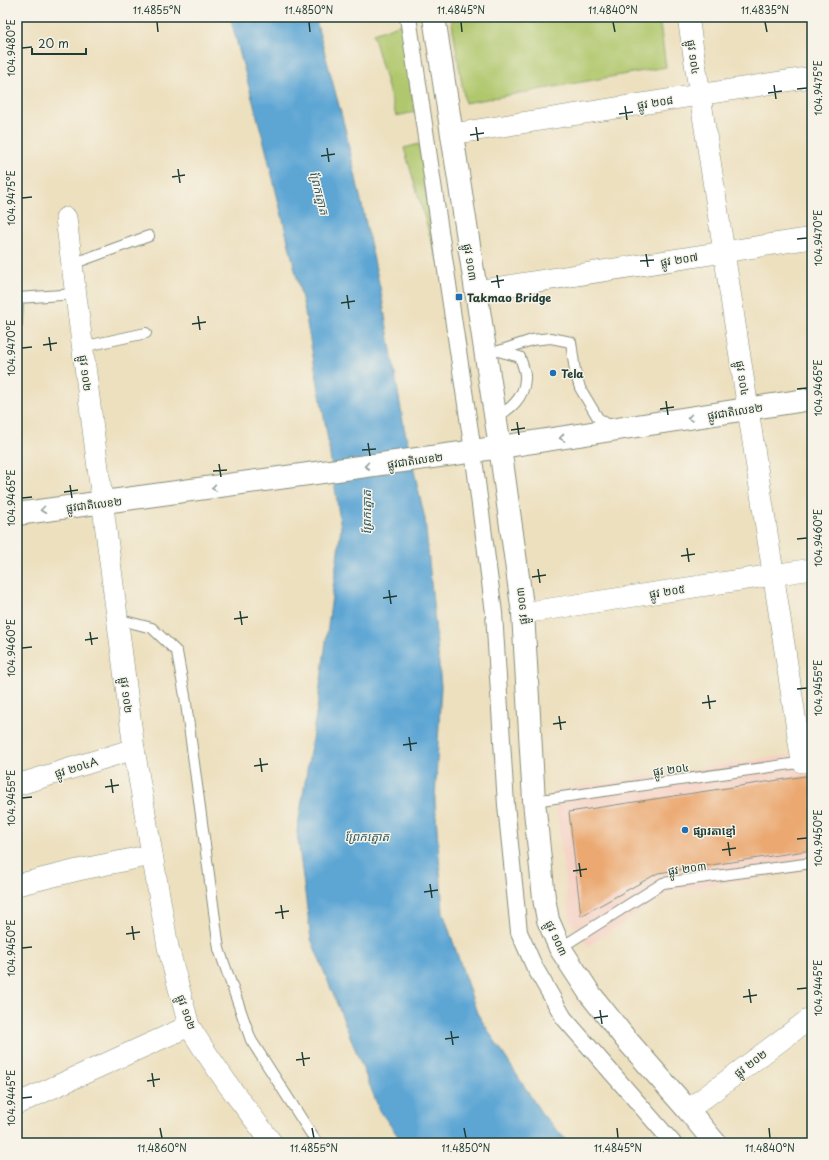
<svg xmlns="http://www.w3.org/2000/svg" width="829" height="1160" viewBox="0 0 829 1160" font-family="'Playpen Sans','Noto Sans Khmer',sans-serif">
	<rect width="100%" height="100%" fill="#f7f3e8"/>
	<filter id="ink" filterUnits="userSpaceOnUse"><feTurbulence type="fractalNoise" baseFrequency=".025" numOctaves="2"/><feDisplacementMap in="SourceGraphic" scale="8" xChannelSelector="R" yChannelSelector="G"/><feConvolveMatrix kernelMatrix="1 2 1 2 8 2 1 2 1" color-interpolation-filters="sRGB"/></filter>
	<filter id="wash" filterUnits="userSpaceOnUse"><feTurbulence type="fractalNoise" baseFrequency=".012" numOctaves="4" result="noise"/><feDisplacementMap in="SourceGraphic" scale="16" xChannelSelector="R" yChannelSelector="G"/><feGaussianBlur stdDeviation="0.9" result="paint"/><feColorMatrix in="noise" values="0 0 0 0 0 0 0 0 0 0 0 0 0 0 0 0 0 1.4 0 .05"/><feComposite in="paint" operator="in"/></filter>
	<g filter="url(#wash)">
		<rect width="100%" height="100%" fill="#ede0bf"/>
		<polygon fill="#f6d1c5" points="812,751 812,870 671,891 588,946 570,920 554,791"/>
		<g fill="#b0c76d" stroke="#688250">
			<polygon points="451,17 659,17 666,67 465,103"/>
			<polygon points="401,24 415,112 396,116 373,34"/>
			<polygon points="419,144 436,256 404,148"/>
		</g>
		<polygon fill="#5da6d4" stroke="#3e7284" points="230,17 315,17 345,128 381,292 404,427 425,519 441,686 435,801 443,912 477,1013 542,1114 569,1143 403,1143 380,1111 311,939 297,832 318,702 341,528 326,428 304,307 265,146"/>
		<g id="blocks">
			<polygon fill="#eba871" points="812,775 812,850 658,873 581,916 569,812"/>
		</g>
	</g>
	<g filter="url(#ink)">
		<use href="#blocks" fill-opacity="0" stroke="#868e7a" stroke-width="1"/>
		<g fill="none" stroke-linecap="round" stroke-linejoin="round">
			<defs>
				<g id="service">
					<polyline points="72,264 149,236"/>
					<polyline points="17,297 18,298 76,294"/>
					<polyline points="17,324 18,298"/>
					<polyline points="82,347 146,333"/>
					<polyline points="499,351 532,340 551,338 571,342 575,371 580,388 598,418 612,427"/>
					<path d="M495,418C510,409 524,399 525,379C526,372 522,364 520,357L498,351"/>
					<polyline points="117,619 152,628 177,652 185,696 219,949 251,1040 317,1143"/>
					<polyline points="534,801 805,762"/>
					<polyline points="560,948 663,883 812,863"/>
				</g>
				<polyline id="pedestrian" points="408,17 473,451 494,613 506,805 519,932 534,966 564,1018 673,1143"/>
				<g id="minor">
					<polyline points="688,17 802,762"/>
					<polyline points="452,134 812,77"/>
					<polyline points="66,218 134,749 168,947 189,1026 203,1048 229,1086 272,1143"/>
					<polyline points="476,291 812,238"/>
					<polyline points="523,613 812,569"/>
					<polyline points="17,785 134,749"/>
					<polyline points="17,885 78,870 152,855"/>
					<polyline points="19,1103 189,1026"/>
					<polyline points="688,1110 812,1017"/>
				</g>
				<polyline id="tertiary" points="434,17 500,447 523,613 534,801 544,898 548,920 560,948 590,994 625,1038 688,1110 715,1143"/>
				<polyline id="primary" points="17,514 461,453 812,399"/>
			</defs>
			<use href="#service" stroke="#868e7a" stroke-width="12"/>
			<use href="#pedestrian" stroke="#868e7a" stroke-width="18"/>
			<use href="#minor" stroke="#868e7a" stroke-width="22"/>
			<use href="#tertiary" stroke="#868e7a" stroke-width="24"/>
			<use href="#primary" stroke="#868e7a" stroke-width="24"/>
			<use href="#service" stroke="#fff" stroke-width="10"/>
			<use href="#pedestrian" stroke="#fff" stroke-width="16"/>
			<use href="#minor" stroke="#fff" stroke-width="21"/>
			<use href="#tertiary" stroke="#fff" stroke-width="22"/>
			<use href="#primary" stroke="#fff" stroke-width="22"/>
		</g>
		<defs><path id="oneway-chevron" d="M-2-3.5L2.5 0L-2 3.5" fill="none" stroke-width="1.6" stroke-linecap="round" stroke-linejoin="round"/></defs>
		<g stroke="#8f9e9a">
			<use href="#oneway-chevron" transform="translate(690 418) rotate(171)"/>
			<use href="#oneway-chevron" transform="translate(562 438) rotate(171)"/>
			<use href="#oneway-chevron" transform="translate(367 466) rotate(172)"/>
			<use href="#oneway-chevron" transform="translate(214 488) rotate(171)"/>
			<use href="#oneway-chevron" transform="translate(43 510) rotate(173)"/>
		</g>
	</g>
	<path fill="none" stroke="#1f3d34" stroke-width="1.5" d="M157,22L158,32M309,22L310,32M461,22L462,32M613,22L615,32M765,22L767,32M22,48L32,47M774,85L776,99M797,89L807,88M768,93L782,91M625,106L627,120M619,114L633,112M476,127L478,141M470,135L484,133M327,148L329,162M321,156L335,154M178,169L180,183M172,177L185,175M22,198L32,197M797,239L807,238M646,254L648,267M640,261L654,260M497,275L499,288M491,282L504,280M347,295L349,309M341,303L355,301M198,316L200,330M192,324L206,322M49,337L51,351M43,345L57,343M22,348L32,347M797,389L807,388M666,401L668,415M660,409L674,407M517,422L519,435M511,430L525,428M368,443L370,456M362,450L376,449M219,464L221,477M213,471L227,470M70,485L72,498M64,492L78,490M22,498L32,497M797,539L807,538M687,548L689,562M681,556L695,554M538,569L540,583M532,577L546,575M389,590L391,604M383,598L397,596M240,611L242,625M234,619L248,617M90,632L92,645M85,640L98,638M22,648L32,647M797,689L807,688M708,695L710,709M702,703L716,701M559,716L561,730M553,724L566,722M409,737L411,751M403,745L417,743M260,758L262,772M254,766L268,764M111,779L113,793M105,787L119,785M22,798L32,797M797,839L807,838M728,842L730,856M722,850L736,848M579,863L581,877M573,871L587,869M430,884L432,898M424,892L438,890M281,905L283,919M275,913L289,911M132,926L134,940M126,934L140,932M22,948L32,947M749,989L751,1003M797,989L807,988M743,997L757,995M600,1010L602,1024M594,1018L608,1016M451,1031L453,1045M445,1039L459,1037M302,1052L304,1066M296,1060L310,1058M152,1073L154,1087M147,1081L160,1079M22,1098L32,1097M160,1128L162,1138M312,1128L314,1138M464,1128L466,1138M617,1128L618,1138M769,1128L770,1138"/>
	<g fill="#1f6fb2" stroke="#f7f3e8" stroke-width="1.5">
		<rect x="455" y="293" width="8" height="8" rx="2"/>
		<circle cx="553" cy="373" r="4"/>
		<circle cx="685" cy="830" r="4"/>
	</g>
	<g text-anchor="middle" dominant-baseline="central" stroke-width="3" stroke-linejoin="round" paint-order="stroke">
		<g font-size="11" fill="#1f3d34" stroke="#f7f3e8">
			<text transform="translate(694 57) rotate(82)">ផ្លូវ ១០៤</text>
			<text transform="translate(655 102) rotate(-9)">ផ្លូវ ២០៨</text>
			<text transform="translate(679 259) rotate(-9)">ផ្លូវ ២០៧</text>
			<text transform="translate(471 262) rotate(81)">ផ្លូវ ១០៣</text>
			<text transform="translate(86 373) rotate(83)">ផ្លូវ ១០២</text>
			<text transform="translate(743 378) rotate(81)">ផ្លូវ ១០៤</text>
			<text transform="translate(735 411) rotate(-9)">ផ្លូវជាតិលេខ២</text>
			<text transform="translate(415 460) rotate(-8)">ផ្លូវជាតិលេខ២</text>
			<text transform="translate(94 504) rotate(-7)">ផ្លូវជាតិលេខ២</text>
			<text transform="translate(667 591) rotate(-9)">ផ្លូវ ២០៥</text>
			<text transform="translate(521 606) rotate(-96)">ផ្លូវ ១០៣</text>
			<text transform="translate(127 695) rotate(83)">ផ្លូវ ១០២</text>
			<text transform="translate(76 767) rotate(-17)">ផ្លូវ ២០៤A</text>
			<text transform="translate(671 769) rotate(-8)">ផ្លូវ ២០៤</text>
			<text transform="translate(687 868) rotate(-8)">ផ្លូវ ២០៣</text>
			<text transform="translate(557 938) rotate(65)">ផ្លូវ ១០៣</text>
			<text transform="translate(187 1012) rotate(71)">ផ្លូវ ១០២</text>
			<text transform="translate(750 1063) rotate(-37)">ផ្លូវ ២០២</text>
		</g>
		<g font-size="11" font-weight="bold" fill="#1f3d34" stroke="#f7f3e8" text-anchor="start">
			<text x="467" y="297">Takmao Bridge</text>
			<text x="561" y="373">Tela</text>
			<text x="693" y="830">ផ្សារតាខ្មៅ</text>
		</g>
		<g font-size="12" font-style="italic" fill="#325c64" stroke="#f7f3e8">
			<text transform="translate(320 193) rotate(76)">ព្រែកត្នោត</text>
			<text transform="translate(366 512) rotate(-90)">ព្រែកត្នោត</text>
			<text x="367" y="836">ព្រែកត្នោត</text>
		</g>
	</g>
	<rect width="829" height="1160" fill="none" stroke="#f7f3e8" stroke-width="44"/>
	<path d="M32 48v6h54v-6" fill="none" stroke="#1f3d34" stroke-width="2"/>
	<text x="38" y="48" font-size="12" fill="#1f3d34" stroke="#f7f3e8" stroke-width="3" paint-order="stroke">20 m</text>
	<rect x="22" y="22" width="785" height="1116" fill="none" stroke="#1f3d34" stroke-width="1.5"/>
	<g font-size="10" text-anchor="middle" fill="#1f3d34">
		<text x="157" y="14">11.4855°N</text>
		<text x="309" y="14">11.4850°N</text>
		<text x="461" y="14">11.4845°N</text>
		<text x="613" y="14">11.4840°N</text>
		<text x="765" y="14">11.4835°N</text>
		<text transform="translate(11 48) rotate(-90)" y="4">104.9480°E</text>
		<text transform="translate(818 88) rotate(-90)" y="4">104.9475°E</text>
		<text transform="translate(11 198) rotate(-90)" y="4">104.9475°E</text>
		<text transform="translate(818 238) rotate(-90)" y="4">104.9470°E</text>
		<text transform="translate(11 348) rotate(-90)" y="4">104.9470°E</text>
		<text transform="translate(818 388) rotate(-90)" y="4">104.9465°E</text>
		<text transform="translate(11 498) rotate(-90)" y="4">104.9465°E</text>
		<text transform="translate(818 538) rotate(-90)" y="4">104.9460°E</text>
		<text transform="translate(11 648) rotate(-90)" y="4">104.9460°E</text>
		<text transform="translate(818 688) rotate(-90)" y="4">104.9455°E</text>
		<text transform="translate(11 798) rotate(-90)" y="4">104.9455°E</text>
		<text transform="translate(818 838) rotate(-90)" y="4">104.9450°E</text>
		<text transform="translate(11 948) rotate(-90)" y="4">104.9450°E</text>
		<text transform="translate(818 988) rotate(-90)" y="4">104.9445°E</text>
		<text transform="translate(11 1098) rotate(-90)" y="4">104.9445°E</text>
		<text x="162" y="1152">11.4860°N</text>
		<text x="314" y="1152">11.4855°N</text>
		<text x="466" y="1152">11.4850°N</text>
		<text x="618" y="1152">11.4845°N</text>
		<text x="770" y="1152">11.4840°N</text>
	</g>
</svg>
